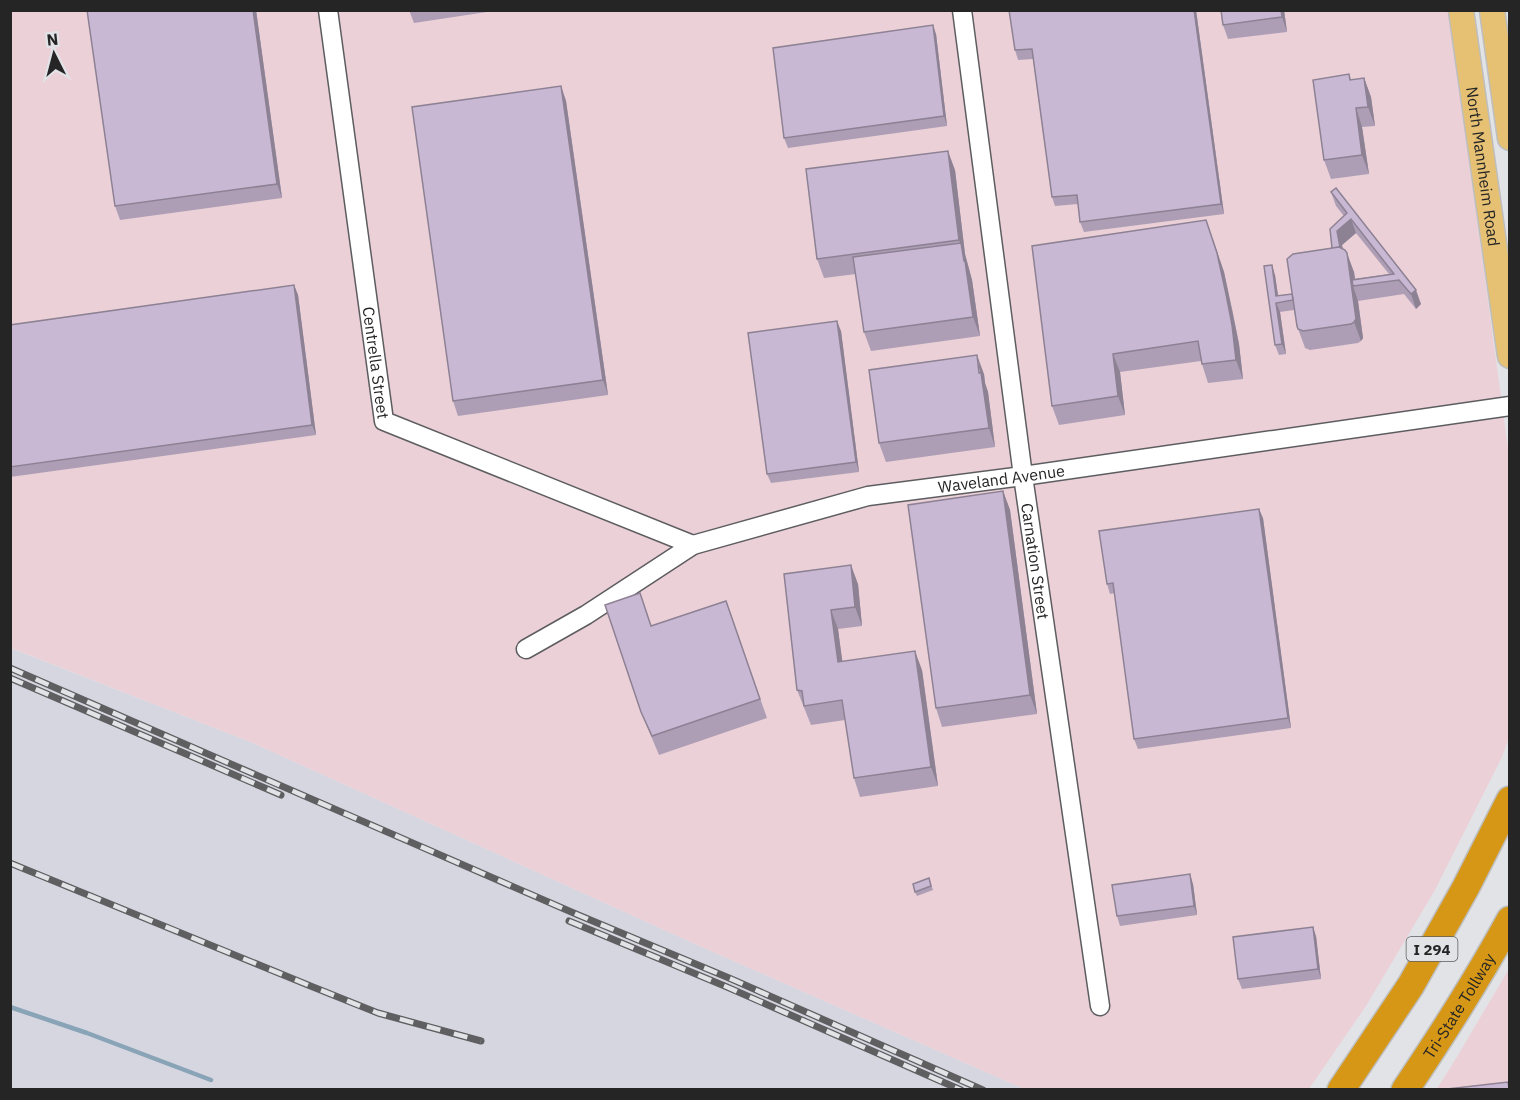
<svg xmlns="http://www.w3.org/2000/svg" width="1520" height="1100" viewBox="0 0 1520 1100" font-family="'IBM Plex Sans',sans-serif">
	<rect width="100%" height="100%" fill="#e2e3e6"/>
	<polygon fill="#d6d6e1" points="10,648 253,743 695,944 1024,1089 11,1089"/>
	<g fill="#ebd1d7">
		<polygon points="10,11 1449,11 1509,456 1509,738 1502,757 1435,890 1366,1006 1309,1089 1024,1089 695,944 253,743 11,648"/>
		<polygon points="1509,969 1509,1089 1436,1090 1452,1065"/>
	</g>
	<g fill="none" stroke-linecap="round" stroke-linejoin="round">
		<polyline stroke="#89a3b7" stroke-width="4.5" points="10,1007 87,1033 211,1080"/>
		<defs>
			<g id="minor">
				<path id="s1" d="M328,10L384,421L693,545"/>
				<path id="s2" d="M962,10L1023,476L1100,1006"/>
				<path id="s3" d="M526,649L586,615L693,545L868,496L1023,476L1510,406"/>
			</g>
			<g id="major">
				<path id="s4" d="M1461,10L1510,356"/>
				<polyline points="1492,10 1510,138"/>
			</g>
			<g id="highway">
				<polyline points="1341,1090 1411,985 1466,887 1510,800"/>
				<path id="s5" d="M1405,1090C1442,1035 1478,979 1510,920"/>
			</g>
		</defs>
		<use href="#minor" stroke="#5d5d61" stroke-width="21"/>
		<use href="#major" stroke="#bebebe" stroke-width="27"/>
		<use href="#highway" stroke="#bebebe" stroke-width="30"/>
		<use href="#minor" stroke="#fff" stroke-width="18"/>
		<use href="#major" stroke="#e6c173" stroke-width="24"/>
		<use href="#highway" stroke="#d69716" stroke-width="27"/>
		<defs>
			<g id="rail">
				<polyline points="10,668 576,914 729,978 983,1090"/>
				<polyline points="10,678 281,795"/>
				<polyline points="10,863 308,985 378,1013 481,1041"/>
				<polyline points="569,921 727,987 961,1090"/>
			</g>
		</defs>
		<use href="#rail" stroke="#5f5f61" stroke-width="7"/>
		<use href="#rail" stroke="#e2e3e6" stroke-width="4.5" stroke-dasharray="14" stroke-linecap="butt"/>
	</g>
	<g fill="#ad9eb5" fill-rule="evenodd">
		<polygon points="256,10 282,198 120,220 115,206"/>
		<polygon points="409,10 500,10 414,23"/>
		<polygon points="1009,10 1196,10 1224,214 1084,232 1080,222 1078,204 1055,206 1052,197 1033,59 1018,60 1015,50"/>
		<polygon points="1221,10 1284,10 1287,32 1228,39 1223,25"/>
		<polygon points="936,34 947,126 788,148 784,138"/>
		<polygon points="1349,74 1351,80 1364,78 1371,97 1375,126 1362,127 1369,174 1331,179 1324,160"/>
		<polygon points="561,86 566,101 608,395 458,416 453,401"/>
		<polygon points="955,170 965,254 972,280 980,336 871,351 864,332 856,274 824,278 817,259"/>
		<path d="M1331,192L1421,304L1416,309L1404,294L1358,301L1363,338L1361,341L1358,343L1310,350L1305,348L1304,345L1297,326L1294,310L1280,312L1286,354L1279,355L1275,345V275L1278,296L1292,294L1332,248L1344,216L1336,206ZM1356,233L1389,274L1355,279L1354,272L1343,249L1342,245Z"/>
		<polygon points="1213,239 1224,272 1233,313 1239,344 1243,379 1208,383 1201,361 1120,372 1125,415 1059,425 1052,406"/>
		<polygon points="294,285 298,295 316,435 10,477 10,325"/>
		<polygon points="841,331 859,472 771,483 767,474"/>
		<polygon points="984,374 985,383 988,392 995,447 886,462 879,443"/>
		<polygon points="1003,491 1010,510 1037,714 942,727 936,708"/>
		<polygon points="1263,518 1291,728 1138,749 1134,739 1115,593 1110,594 1107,584"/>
		<polygon points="784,574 858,584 862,626 838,629 842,661 922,670 938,786 860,797 854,778 845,720 811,725 797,690"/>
		<polygon points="726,601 767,718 659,755 641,712 651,626"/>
		<polygon points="929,878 933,890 917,896 915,892"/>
		<polygon points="1193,884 1197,915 1120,926 1117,916"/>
		<polygon points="1316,936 1321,979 1242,989 1238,979"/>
	</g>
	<g fill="#8d8194">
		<polygon points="253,10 256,10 282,198 277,184"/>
		<polygon points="1194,10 1196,10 1224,214 1221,204"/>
		<polygon points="1281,10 1284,10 1287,32 1282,17"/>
		<polygon points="933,25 936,34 947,126 944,116"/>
		<polygon points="1364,78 1371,97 1375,126 1368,107"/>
		<polygon points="561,86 566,101 608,395 603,380"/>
		<polygon points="1356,108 1362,127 1369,174 1362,155"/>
		<polygon points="948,151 955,170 965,254 972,280 980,336 973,317 962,249 959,240"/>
		<polygon points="1351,219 1356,233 1342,245 1346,266 1341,251 1337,231"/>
		<polygon points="1206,220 1224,272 1239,344 1243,379 1236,360"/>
		<polygon points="1347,253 1354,272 1356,286 1353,286 1358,301 1363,338 1361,341 1354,322"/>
		<polygon points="1272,265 1275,275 1279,302 1276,296"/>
		<polygon points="294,285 298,295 316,435 312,425"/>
		<polygon points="1416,290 1421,304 1416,309 1411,294"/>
		<polygon points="1276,303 1280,312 1286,354 1282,344"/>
		<polygon points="837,321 841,331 859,472 856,462"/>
		<polygon points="1113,354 1120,372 1125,415 1118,396"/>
		<polygon points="977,355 984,374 985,383 988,392 995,447 989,428"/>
		<polygon points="1003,491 1010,510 1037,714 1030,695"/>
		<polygon points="1259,509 1263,518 1291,728 1288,718"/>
		<polygon points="851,565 858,584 862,626 855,607"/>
		<polygon points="831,610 838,629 845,681 838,662"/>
		<polygon points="915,651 922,670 938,786 931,767"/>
		<polygon points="1190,874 1193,884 1197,915 1194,906"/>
		<polygon points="1313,927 1316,936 1321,979 1318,969"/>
	</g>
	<g fill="#c9b8d3" stroke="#8d8194" stroke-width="1.5">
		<polygon points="87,10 253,10 277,184 115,206"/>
		<polygon points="1009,10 1194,10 1221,204 1080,222 1077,195 1052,197 1032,49 1015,50"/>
		<polygon points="1221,10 1281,10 1282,17 1223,25"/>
		<polygon points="933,25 944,116 784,138 773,48"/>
		<polygon points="1349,74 1350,80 1364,78 1368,107 1356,108 1362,155 1324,160 1313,80"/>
		<polygon points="561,86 603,380 453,401 412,107"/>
		<polygon points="948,151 959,240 817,259 806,169"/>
		<polygon points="1336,188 1416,290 1411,294 1399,280 1353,286 1352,280 1394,274 1351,219 1337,231 1340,247 1332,248 1330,229 1347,213 1331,192"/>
		<polygon points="1206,220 1217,253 1226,294 1232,325 1236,360 1202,364 1198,341 1113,354 1118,396 1052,406 1032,246"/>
		<polygon points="961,243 964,261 965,261 973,317 864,332 853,257"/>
		<polygon points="1339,247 1345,250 1347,253 1356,319 1354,322 1351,324 1303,331 1298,329 1297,326 1287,259 1293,254"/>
		<polygon points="1272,265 1276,296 1292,294 1293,300 1276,303 1282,344 1275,345 1264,266"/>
		<polygon points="294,285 312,425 10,467 10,325"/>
		<polygon points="837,321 856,462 767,474 748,333"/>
		<polygon points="977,355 979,373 981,373 989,428 879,443 869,370"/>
		<polygon points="1003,491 1030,695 936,708 908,505"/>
		<polygon points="1259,509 1288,718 1134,739 1113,583 1107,584 1099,531"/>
		<polygon points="851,565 855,607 831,610 838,662 915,651 931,767 854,778 842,700 804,706 802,691 797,690 784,574"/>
		<polygon points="640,593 651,626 726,601 760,699 652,736 641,712 605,605"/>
		<polygon points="1190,874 1194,906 1117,916 1112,885"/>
		<polygon points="929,878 931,886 915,892 913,884"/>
		<polygon points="1313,927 1318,969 1238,979 1233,937"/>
		<polygon points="1508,1082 1509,1089 1447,1089"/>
	</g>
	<g text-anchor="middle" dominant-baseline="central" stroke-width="5" stroke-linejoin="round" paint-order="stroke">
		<rect fill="#e2e3e6" stroke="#5e5e60" stroke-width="1.5" x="1406.5" y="937" width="51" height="24" rx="4.5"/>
		<g font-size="15" font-weight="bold" fill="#252526">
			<text x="1432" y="949">I 294</text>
		</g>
		<g font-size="16" fill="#252526" stroke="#e2e3e6">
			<text stroke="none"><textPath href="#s4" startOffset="158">North Mannheim Road</textPath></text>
			<text stroke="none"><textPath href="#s1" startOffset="356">Centrella Street</textPath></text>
			<text stroke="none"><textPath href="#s3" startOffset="513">Waveland Avenue</textPath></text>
			<text stroke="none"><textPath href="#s2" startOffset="556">Carnation Street</textPath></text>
			<text stroke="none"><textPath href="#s5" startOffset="100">Tri-State Tollway</textPath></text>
		</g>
	</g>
	<rect width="1520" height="1100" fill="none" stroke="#252526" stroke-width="24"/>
	<g transform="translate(54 54) rotate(354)" stroke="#e2e3e6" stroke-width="4.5" paint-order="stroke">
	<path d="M0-4.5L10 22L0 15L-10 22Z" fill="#252526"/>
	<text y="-9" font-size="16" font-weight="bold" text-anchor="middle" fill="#252526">N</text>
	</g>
</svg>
